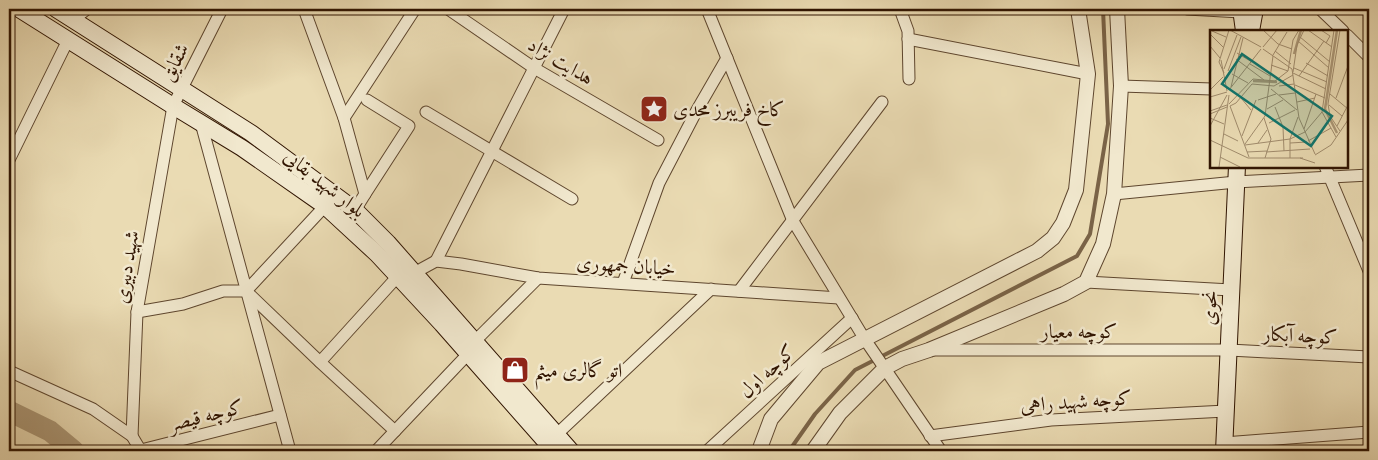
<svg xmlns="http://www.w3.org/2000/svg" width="1378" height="460" viewBox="0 0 1378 460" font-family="'IM FELL Great Primer',Amiri,serif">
	<rect width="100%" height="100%" fill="#eadbb3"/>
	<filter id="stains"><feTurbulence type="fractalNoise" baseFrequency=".004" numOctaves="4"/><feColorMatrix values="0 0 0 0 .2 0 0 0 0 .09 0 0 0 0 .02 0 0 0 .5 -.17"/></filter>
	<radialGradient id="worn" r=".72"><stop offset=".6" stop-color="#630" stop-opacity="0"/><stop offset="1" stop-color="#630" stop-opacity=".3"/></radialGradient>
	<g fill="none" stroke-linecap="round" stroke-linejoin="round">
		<polyline stroke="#7a6347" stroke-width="4" points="789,451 815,414 855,370 1077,256 1090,234 1108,124 1103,9"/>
		<polyline stroke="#ab9776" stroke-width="21" points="9,411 50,431 74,451"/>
		<defs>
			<g id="minor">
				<polyline points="304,9 344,118 365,194 355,210"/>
				<polyline points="448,9 534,68 658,140"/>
				<polyline points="707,9 793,221 864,338 941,451"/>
				<polyline points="900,9 908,31 909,79"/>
				<polyline points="1187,9 1241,12"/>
				<polyline points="1320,9 1343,31"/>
				<polyline points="73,20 87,9"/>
				<polyline points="1347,35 1369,57"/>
				<polyline points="908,39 1088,74"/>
				<polyline points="1121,86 1212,89"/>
				<polyline points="426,112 572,199"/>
				<polyline points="344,118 415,9"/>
				<polyline points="201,123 290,451"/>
				<polyline points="9,160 68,40"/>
				<polyline points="1325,166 1369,271"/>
				<polyline points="365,194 409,126 367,100"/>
				<polyline points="1114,194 1236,182 1369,175"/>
				<polyline points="436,261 564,9"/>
				<polyline points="414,273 436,261 461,264 538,278 839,298"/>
				<polyline points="1086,282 1231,290"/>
				<polyline points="623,283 659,183 697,110 727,58"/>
				<polyline points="246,291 325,206"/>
				<polyline points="739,291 882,102"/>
				<polyline points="137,312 183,304 223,291 246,291 320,362 395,431"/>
				<polyline points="474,342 538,278"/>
				<polyline points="933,350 1229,350 1369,357"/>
				<polyline points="320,362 398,276"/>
				<polyline points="9,371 93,409 132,436 141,451"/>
				<polyline points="556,435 711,289"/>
				<polyline points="132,436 137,312 173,106 222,9"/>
				<polyline points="930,436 1051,420 1226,411"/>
				<polyline points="1224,443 1369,432"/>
				<polyline points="141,450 280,415"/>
				<polyline points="376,451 468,354"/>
				<polyline points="707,451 852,318"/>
			</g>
			<g id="tertiary">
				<polyline points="759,451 771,419 818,363 1037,251 1053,238 1063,223 1076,190 1088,74 1078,9"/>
				<polyline points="813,451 840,413 885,368 902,359 929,350 1064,294 1086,282 1103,244 1114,194 1121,86 1117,9"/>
			</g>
			<g id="secondary">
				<polyline points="19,9 173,106 242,148 325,206 377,254 442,324 554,451"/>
				<polyline points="56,9 251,133 355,210 388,243 571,451"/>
				<polyline points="1241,9 1244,31"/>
				<polyline points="1251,31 1255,9"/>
				<polyline points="1224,451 1237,166"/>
			</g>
		</defs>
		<use href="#minor" stroke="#5e462e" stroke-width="13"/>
		<use href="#tertiary" stroke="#5e462e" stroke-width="16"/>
		<use href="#secondary" stroke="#301401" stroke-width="18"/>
		<use href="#minor" stroke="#f1e8ce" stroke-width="11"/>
		<use href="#tertiary" stroke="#f1e8ce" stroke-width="14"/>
		<use href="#secondary" stroke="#f1e8ce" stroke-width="16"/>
	</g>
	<defs>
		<symbol id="sight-square" viewBox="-11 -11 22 22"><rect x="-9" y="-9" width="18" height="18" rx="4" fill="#8f2418" stroke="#f1e8ce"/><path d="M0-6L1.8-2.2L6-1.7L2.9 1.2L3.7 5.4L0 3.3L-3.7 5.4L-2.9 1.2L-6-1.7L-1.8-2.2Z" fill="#fff"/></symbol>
		<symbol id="shop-square" viewBox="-11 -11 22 22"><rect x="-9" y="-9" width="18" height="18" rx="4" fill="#8f2418" stroke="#f1e8ce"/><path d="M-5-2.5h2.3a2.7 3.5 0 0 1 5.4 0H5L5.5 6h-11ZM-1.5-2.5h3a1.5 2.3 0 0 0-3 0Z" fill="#fff"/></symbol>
	</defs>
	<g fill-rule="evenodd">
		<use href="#sight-square" x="638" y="93" width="32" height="32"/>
		<use href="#shop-square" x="499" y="354" width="32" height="32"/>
	</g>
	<g text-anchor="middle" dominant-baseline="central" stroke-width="5" stroke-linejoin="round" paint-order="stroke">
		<g font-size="20" fill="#301401" stroke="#f1e8ce">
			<text transform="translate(561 61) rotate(31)">هدایت نژاد</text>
			<text transform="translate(174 62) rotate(-63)">شقایق</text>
			<text transform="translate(325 183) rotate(38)">بلوار شهید بقایی</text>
			<text transform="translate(626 265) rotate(4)">خیابان جمهوری</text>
			<text transform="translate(126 267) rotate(-81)">شهید دبیری</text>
			<text transform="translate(1209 308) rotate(-87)">نحوی</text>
			<text x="1079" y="331">کوچه معیار</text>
			<text transform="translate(1300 335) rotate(3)">کوچه آبکار</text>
			<text transform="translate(767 371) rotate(-43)">کوچه اول</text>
			<text transform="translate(1076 401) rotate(-4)">کوچه شهید راهی</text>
			<text transform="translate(206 415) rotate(-14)">کوچه قیصر</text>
		</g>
		<g font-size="20" fill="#301401" stroke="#f1e8ce" text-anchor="start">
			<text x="673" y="109">کاخ فریبرز محدی</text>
			<text x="534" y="370">اتو گالری میثم</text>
		</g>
	</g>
	<g transform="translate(1210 30)">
		<rect width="138" height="138" fill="#eadbb3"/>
		<path fill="none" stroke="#ab9776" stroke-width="2.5" d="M127,0L115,79L127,103M84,24L91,0M43,51L67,52"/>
		<path fill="none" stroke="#a08b6c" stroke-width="1" d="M20,0L51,17M53,0L68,14L82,19M98,0L122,17M111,0L120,6L116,13M124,0L112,82L126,107M2,1L16,7M0,4L13,17M90,7L120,32M88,11L119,38M0,16L10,28M53,17L67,0M53,19L82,39L89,88L105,124M65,21L81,34M27,23L42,32M63,25L77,2M26,29L54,50M11,30L17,61M96,33L118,46M40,34L60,46M61,35L78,41M84,38L117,52M14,39L27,5M18,41L31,7M83,42L87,15L94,0M14,43L9,32L19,0M83,43L116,59M22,44L38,53M89,46L114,11M85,55L115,68M69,56L84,54M21,57L33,8M61,59L87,80M0,60L13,47M19,60L51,19M120,64L138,79M69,65L85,63M0,67L17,62M31,68L41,80M126,68L138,36M48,70L66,64M87,72L105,68M19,74L43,49L65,51L78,41L83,10L89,0M119,75L132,86M65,77L73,97L74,121M57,79L73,70M0,81L17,75M0,84L17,77M0,88L14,94M54,88L61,109L55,128M59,93L85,80M0,96L17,65M127,96L138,75M94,99L106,64M130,101L120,86L118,74L130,0M14,104L28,111M32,106L46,70M0,110L38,128H93M98,111L121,98M48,113L57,100M80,113L97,112M35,114L55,86L63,26M35,115L80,109L95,102L112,82M37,122L57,121M56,122L100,119M105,125L121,115L138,90M10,127L30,137M39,127L20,76L26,73L42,54L64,56L83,45M80,128V109L88,87M90,128L105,133M9,137L19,65"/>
		<path fill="#0f766e" fill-opacity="0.15" stroke="#0f766e" stroke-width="2.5" d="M32,24L122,86L101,116L12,54Z"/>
		<rect width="138" height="138" fill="none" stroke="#301401" stroke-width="2.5"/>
	</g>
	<rect width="1378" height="460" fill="none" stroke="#eadbb3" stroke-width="30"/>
	<rect x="10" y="10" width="1358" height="440" fill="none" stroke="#301401" stroke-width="2.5"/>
	<rect x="15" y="15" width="1348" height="430" fill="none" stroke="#301401"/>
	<rect width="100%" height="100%" filter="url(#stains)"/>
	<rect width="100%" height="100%" fill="url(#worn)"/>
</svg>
